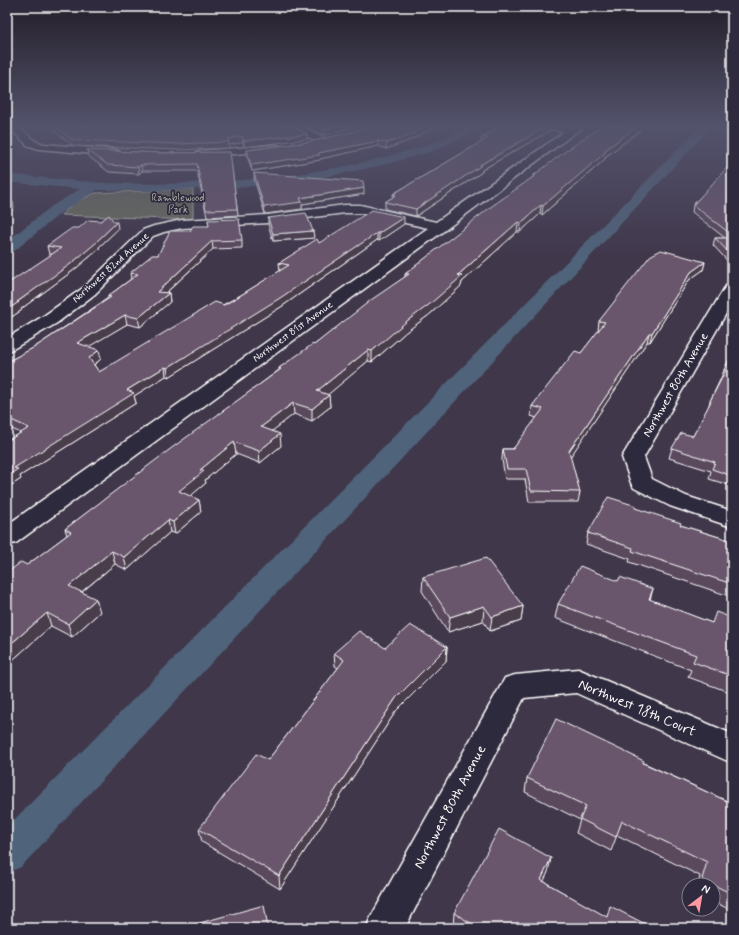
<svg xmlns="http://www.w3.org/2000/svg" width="739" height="935" viewBox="0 0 739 935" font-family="Mynerve,sans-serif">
	<rect width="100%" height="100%" fill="#40374b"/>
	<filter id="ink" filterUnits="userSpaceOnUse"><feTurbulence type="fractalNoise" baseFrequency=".025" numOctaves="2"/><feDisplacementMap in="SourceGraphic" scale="8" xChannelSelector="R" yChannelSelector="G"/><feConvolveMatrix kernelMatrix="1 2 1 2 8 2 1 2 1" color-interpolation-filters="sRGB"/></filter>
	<g filter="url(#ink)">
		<polygon fill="#676a5b" stroke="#b3b4ad" points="193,189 193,220 61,215 74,203 95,193"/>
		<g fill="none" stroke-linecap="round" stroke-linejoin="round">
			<g fill="#4f637a" fill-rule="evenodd">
				<path d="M467,126H480L456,141L433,151L379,166L330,176L281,183L231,188L149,191L97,190L62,212L13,252L7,254V241L52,206L80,189L7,182V174C40,177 73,181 106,183C191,186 282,180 365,162C400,154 435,145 467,126Z"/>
				<polygon points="701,126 712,126 21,867 7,873 7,827"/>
			</g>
			<defs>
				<g id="minor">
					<polygon points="18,126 35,141 44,144 117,150 122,153 117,156 39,149 27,145 13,131 12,129 13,127"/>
					<polygon points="286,126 300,126 327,139 328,141 327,143 319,143"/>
					<polygon points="543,126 584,126 445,230 16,543 7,545 7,525 428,228 360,213 345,213 268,223 182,228 164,232 153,236 95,294 57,323 13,349 7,350 7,338 45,315 83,288 143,230 154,226 182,220 268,215 345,205 360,205 436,222 564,132 544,128"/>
					<polygon points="277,145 281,146 282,148 281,150 200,157 194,154 200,151"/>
					<polygon points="732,284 732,303 644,457 652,479 686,496 732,511 732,527 670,506 634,488 631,483 622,457 724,289 726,286"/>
					<polygon points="578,669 732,734 732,763 576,693 524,698 405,928 366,928 372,915 505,678 515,675"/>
				</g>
			</defs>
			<use href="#minor" stroke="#fff" stroke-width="3"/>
			<use href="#minor" fill="#2f2a3d" fill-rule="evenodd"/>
		</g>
		<g fill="#5a495d" stroke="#fff">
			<polygon points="48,126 293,126 307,134 307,139 244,147 243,142 229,145 229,148 178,150 74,146"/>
			<polygon points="304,126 358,126 324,135"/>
			<polygon points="371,126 437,126 408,141 386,149 378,146 320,159 320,160 252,171 247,156 247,150 309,142 344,134"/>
			<polygon points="501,126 550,126 549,131 482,170 482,172 416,216 385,209 385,202 393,197 393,194 481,142 482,137"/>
			<polygon points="641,130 605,157 605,159 542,215 540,214 520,232 517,232 462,282 461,286 429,315 406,332 372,362 368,361 327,395 329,395 330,407 312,421 294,414 272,431 281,446 260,463 236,454 205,480 206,483 190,496 199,500 201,512 175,534 170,532 127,570 115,564 82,592 100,612 72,637 51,626 7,665 7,573 27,565 67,535 65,529 279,370 279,368 314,345 405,277 405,274 533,177 534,175"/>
			<polygon points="87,150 165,153 230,152 238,215 207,217 197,171 142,171 139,174 109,172 88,156"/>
			<polygon points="732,156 732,266 713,245 715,238 725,238 692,212 693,205 731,164 730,163"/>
			<polygon points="254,173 364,194 302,204 302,209 265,214 254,179"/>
			<polygon points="268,218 313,231 314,238 273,241 268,224"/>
			<polygon points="208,220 242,240 242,248 213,249 166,293 169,293 170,302 140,327 127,324 89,346 101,359 94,365 99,372 241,295 280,271 279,263 319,243 404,224 379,241 377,240 281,307 169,377 166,376 134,396 136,403 20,476 21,479 7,488 7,441 21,433 7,427 7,362 35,347 108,298 108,296 131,279 130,273 158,255 190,231 209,226"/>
			<polygon points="118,229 99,247 99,249 74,270 21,309 22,310 7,320 52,254 49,254 47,246"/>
			<polygon points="705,262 703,270 689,280 650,342 647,342 570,457 580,492 578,502 529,502 525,479 505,479 502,459 503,449 513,449 537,418 531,416 532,406 581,353 599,330 598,330 599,321"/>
			<polygon points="732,353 732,486 709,479 711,471 669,458 672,448 693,436 708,408 710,401 721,378 724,370"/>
			<polygon points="635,509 680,525 732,541 732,597 629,562 630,559 586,544 588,533"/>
			<polygon points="423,577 523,606 521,621 490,631 483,621 448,632 422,591"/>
			<polygon points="650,600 712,623 732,618 732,693 688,677 691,670 555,618 558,604"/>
			<polygon points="447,647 446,661 396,711 280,889 202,842 199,829 268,760 338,668 335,666 334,653 385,648"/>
			<polygon points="644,763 729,802 731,799 732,799 732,911 713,901 713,885 698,885 700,876 617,835 611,851 576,833 580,820 525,792 527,778"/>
			<polygon points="548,872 543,881 606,917 653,928 455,928 453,927 454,913"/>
		</g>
		<g fill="#4a3c4c" stroke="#fff">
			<polygon points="337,126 358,126 324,135 324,130"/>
			<polygon points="427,126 437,126 408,141 386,149 387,143"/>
			<polygon points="547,126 550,126 549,131 482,170 482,172 416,216 416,209 480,165"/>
			<polygon points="637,126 641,126 641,130 605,157 605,159 542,215 543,206 604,151"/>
			<polygon points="307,134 307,139 244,147 244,141"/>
			<polygon points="242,136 243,142 229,145 228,139"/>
			<polygon points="378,141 378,146 320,159 320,160 252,171 251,165 318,153"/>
			<polygon points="141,165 142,171 139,174 138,167"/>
			<polygon points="364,188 364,194 302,204 302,209 265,214 264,207 300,198"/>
			<polygon points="13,202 14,208 7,214 7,206"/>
			<polygon points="541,205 540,214 520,232 521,223"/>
			<polygon points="404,217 404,224 379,241 379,233"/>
			<polygon points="117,222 118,229 99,247 99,249 74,270 21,309 22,310 7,320 7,310 96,242"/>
			<polygon points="518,222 517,232 462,282 461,286 429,315 406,332 372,362 372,351"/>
			<polygon points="313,231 314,238 273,241 273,234"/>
			<polygon points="377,233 377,240 281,307 169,377 167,368"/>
			<polygon points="212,241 213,249 158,300 157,292"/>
			<polygon points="705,262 703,270 689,280 650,342 652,333 691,272"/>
			<polygon points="169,293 170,302 140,327 138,318"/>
			<polygon points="125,315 127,324 80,352 77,343"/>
			<polygon points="649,333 647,342 567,462 569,451"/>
			<polygon points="99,350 101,359 91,367 89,358"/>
			<polygon points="368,350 368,361 318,403 317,391"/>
			<polygon points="165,367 166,376 134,396 136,403 20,476 21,479 7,488 7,476 14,468 127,390"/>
			<polygon points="329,395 330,407 312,421 312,409"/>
			<polygon points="293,403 294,414 262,439 261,427"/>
			<polygon points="280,434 281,446 260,463 259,451"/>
			<polygon points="234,442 236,454 205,480 206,483 181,504 179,491 200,470"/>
			<polygon points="199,500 201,512 175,534 173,522"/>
			<polygon points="168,520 170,532 127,570 124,557"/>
			<polygon points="112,551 115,564 73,599 69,586"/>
			<polygon points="653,589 649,603 649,599"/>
			<polygon points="96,599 100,612 72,637 68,624"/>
			<polygon points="484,606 483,621 448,632 450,617"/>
			<polygon points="523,606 521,621 490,631 492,617"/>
			<polygon points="47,613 51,626 7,665 7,647"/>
			<polygon points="447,647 446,661 396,711 280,889 279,876 396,698"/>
			<polygon points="551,858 548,872 538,894 541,880"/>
		</g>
		<g fill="#69556c" stroke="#fff">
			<polygon points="54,126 293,126 307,134 244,141 242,136 228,139 229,142 177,144 73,140"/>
			<polygon points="316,126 337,126 324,130"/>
			<polygon points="371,126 427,126 409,136 387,143 378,141 318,153 320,155 251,165 247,150 309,142 344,134"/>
			<polygon points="501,126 547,126 480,165 482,165 416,209 385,202 396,195 393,194 488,138 482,137"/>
			<polygon points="602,126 637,126 604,151 606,152 543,206 541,205 521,223 518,222 458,275 462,276 430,304 407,321 372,351 368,350 317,391 329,395 312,409 293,403 261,427 280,434 259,451 234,442 200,470 204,471 179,491 199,500 173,522 168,520 124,557 112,551 69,586 96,599 68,624 47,613 7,647 7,573 21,562 27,565 71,532 65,529 173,447 281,369 279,368 313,344 314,345 371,300 409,274 405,274 492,206 536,175 534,175 567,150"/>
			<polygon points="87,150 165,153 230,152 237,209 206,210 197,164 141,165 138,167 108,165"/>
			<polygon points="732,162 732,235 693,205"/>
			<polygon points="254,173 363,181 364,188 300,198 302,202 264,207"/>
			<polygon points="7,202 13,202 7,206"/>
			<polygon points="372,210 404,217 379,233 377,233 280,298 167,368 165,367 127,390 134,393 14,468 18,469 7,476 7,441 29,428 7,418 7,362 35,347 111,297 108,296 138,274 130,273 152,255 158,255 170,231 190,231 193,226 209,226 208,220 239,219 242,240 212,241 157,292 169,293 138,318 125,315 77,343 99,350 89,358 99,372 215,302 224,305 241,295 289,265 279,263 317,239 319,243"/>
			<polygon points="306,213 313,231 273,234 268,218"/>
			<polygon points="109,215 114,222 117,222 96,242 97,242 72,263 17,302 19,302 7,310 7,284 61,248 47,246 72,228 79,228 88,220 101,221"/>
			<polygon points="715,238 732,238 732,256"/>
			<polygon points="661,250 705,262 691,272 652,333 649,333 569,451 580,492 531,491 526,469 507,469 503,449 513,449 543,409 532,406 575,351 581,353 605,322 599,321 650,256"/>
			<polygon points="732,353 732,476 712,469 715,462 672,448 681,433 693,436 711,401 710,401 726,370 724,370"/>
			<polygon points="608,497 636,506 635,508 681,523 680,525 732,541 732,584 632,551 633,548 588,533"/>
			<polygon points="486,558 523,606 492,617 484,606 450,617 423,577"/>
			<polygon points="580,566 618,581 620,577 653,589 649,599 712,623 716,612 732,618 732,676 693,662 696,655 558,604"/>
			<polygon points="410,625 447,647 396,698 279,876 199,829 256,754 268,760 344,660 334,653 359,631 385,648"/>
			<polygon points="556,719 644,761 643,763 729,802 731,799 732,799 732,894 702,879 707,862 622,821 616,837 580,819 586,806 527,778"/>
			<polygon points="499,829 551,858 541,880 607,917 610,906 653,928 479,928 454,913"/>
			<polygon points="264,905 268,928 182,928"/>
			<polygon points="688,924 696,928 687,928"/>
		</g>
	</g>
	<linearGradient id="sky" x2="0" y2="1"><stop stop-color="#231e29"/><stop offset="0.49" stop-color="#53536c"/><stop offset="1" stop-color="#53536c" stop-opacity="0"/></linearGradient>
	<rect width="739" height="257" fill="url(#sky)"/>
	<g text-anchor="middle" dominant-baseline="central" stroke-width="3.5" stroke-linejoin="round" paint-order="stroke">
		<g font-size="10" fill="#b3b4ad" stroke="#2f2a3d">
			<text x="178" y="198">Ramblewood<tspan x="178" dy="12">Park</tspan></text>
		</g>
		<g font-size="10" fill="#fff" stroke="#2f2a3d">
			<text transform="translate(111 268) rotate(-42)">Northwest 82nd Avenue</text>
			<text transform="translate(293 332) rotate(-36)">Northwest 81st Avenue</text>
		</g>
		<g font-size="12" fill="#fff" stroke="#2f2a3d">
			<text transform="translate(676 385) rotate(-60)">Northwest 80th Avenue</text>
		</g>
		<g font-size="14" fill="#fff" stroke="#2f2a3d">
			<text transform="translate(637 708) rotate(23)">Northwest 18th Court</text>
			<text transform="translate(450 807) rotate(-62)">Northwest 80th Avenue</text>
		</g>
	</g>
	<rect width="739" height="935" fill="none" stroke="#2f2a3d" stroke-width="24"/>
	<rect x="12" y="12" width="715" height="911" fill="none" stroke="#fff" stroke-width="1.5" filter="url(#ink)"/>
	<g transform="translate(701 897) rotate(31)"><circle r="19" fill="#2f2a3d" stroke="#827f8b"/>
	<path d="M0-3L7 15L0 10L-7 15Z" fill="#ff9aa2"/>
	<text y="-6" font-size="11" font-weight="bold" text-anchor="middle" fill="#ffffff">N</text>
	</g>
</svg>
